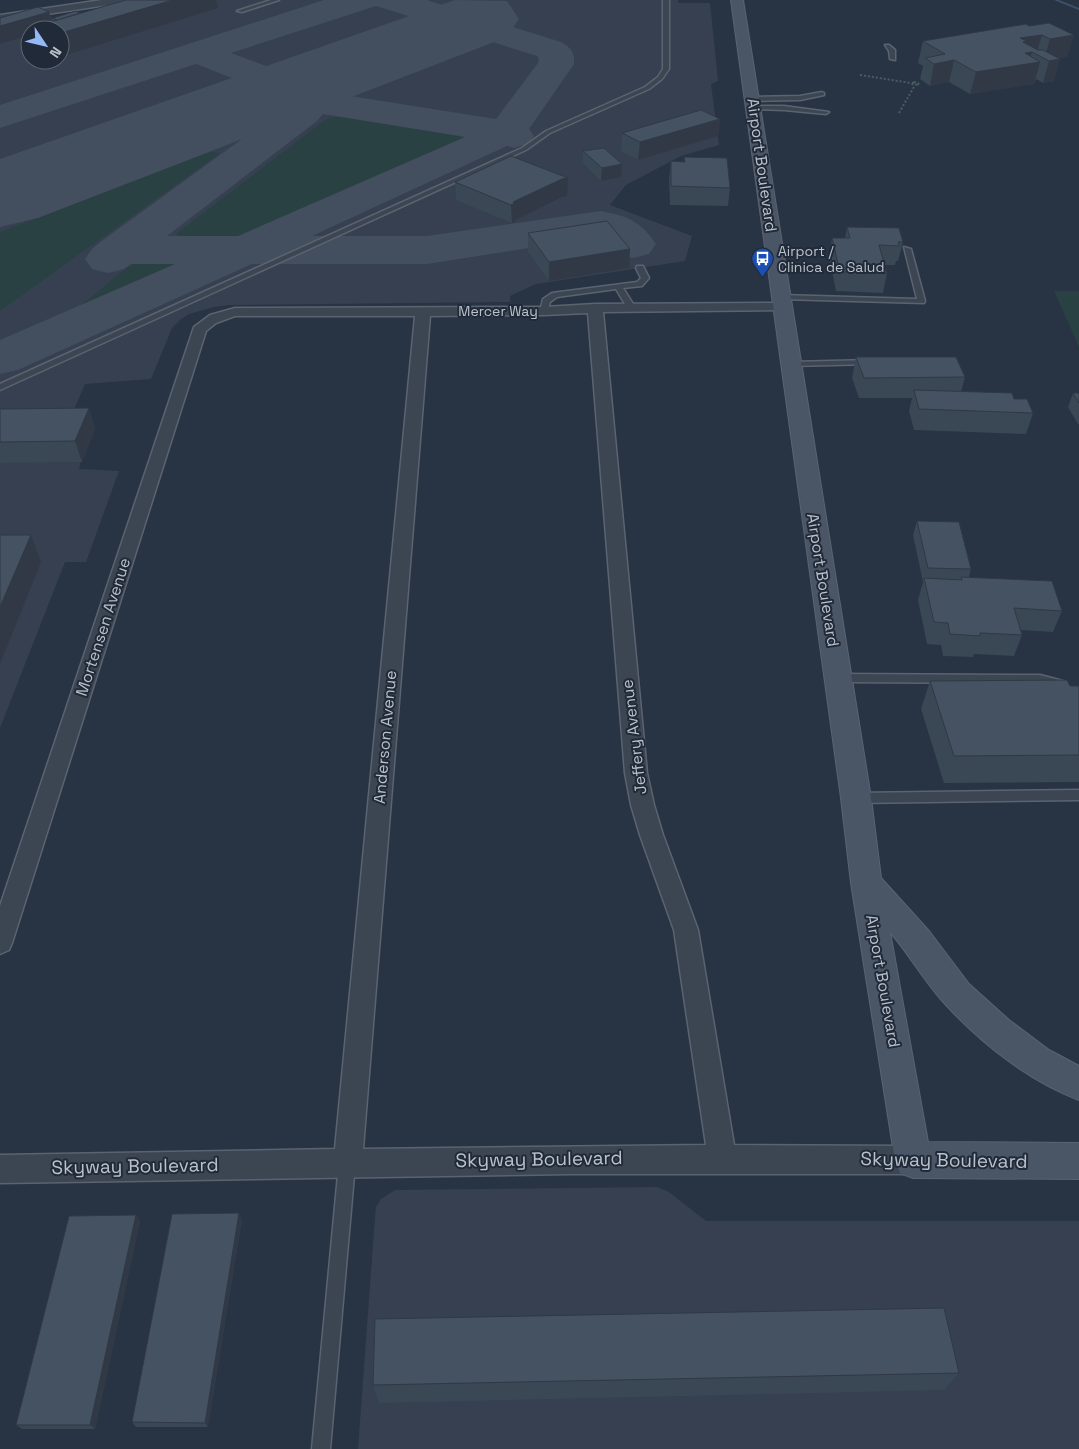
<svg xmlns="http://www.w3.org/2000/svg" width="1079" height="1449" viewBox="0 0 1079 1449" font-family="'Space Grotesk',sans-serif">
	<rect width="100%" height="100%" fill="#283343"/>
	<g fill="#364050" fill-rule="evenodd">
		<path d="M172,0H678V3H710L718,81L711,84L719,145L681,156L626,185L610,205L692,236L685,261L536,284L510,296V302L229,305L214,307L189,314L180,320L172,328L151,379L85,384L52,461L81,460L79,469L119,471L86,562H65L0,728V26ZM30,30H60V60H30Z"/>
		<polygon points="657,1187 669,1192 706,1221 1079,1221 1079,1449 358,1449 375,1217 376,1207 381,1199 395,1190"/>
	</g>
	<g fill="#2a4144">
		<polygon points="343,115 471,136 466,142 235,242 189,240 176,234 325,120"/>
		<polygon points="210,152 220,153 0,311 0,232"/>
		<polygon points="187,260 67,317 125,269 140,261"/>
		<polygon points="1054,291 1079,291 1079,347"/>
	</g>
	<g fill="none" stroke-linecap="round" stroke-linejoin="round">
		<polygon fill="#3e516c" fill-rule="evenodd" points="1054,0 1059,0 1079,8 1079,10"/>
		<path fill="#434e5e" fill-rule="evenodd" d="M324,0H427L561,42C571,48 575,52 574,64L529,129L534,136L528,144L514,148L507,146L312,236H427L601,211C628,216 640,221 656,244L649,254L633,258L617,254L600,237L427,264H252L18,370L0,374V340L175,264H131L124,269L108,273L92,269L85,259L92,249L103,240L293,102L196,64L0,128V105ZM376,6L537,56L539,58L538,63L496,119L325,92L320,86L231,53ZM323,114L465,137L238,236H167L317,121Z"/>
		<polygon fill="#434e5e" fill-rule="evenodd" points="455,0 507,1 519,19 507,37 38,218 0,227 0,159"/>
		<defs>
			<g id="lane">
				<polygon points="271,0 279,0 242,12 237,11"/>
				<polygon points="663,0 669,0 669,69 662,79 649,89 550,133 526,150 0,390 0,384 522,148 546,131 645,87 658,77 663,69"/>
				<polygon points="885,45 889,45 895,50 895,60 890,59 889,51"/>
				<polygon points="822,92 824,93 824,95 800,100 753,101 750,99 753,97 800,96"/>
				<polygon points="754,106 784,106 829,112 826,114 784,110 752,109 751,108"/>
				<polygon points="904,247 911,249 925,301 924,303 781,299 777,297 781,295 917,299"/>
				<polygon points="637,266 643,266 649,278 642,286 623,288 635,307 634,309 628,309 616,289 557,297 550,302 547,313 540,311 543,299 552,293 637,282 641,278 636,268"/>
				<polygon points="871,360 875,362 874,364 791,366 787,364 791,362"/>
				<polygon points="838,674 1040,675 1063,681 1064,684 1059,688 1040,683 838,682 833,678"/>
				<polygon points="1079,790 1079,800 856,803 852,801 850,798 852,795 856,793"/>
				<polygon points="347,1157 352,1159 355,1164 330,1449 312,1449 339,1164 342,1159"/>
			</g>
			<g id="street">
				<polygon points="102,0 126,0 121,3 0,21 0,15"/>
				<path d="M782,303L787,304L789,307L787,310L603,312L647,773L654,805L663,835L698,930L734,1145L913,1146L923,1150L927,1160L923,1170L913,1174H570L0,1183V1155L335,1149L415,316H235L216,323L206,331L12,943L9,950L0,954V906L194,327L210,315L235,308L544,307L595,304ZM588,313L625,773L631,805L640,835L674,930L706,1145L363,1149L430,316L544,315Z"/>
			</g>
			<path id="secondary" d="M731,0H743L871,798L881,878L929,931L969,984L1009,1020L1049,1050L1079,1066V1100C1029,1081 982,1044 946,1005C925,983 910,955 890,932L928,1142L1079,1143V1179L913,1178L900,1173L895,1160L851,883L841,798Z"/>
		</defs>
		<use href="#lane" stroke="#5b6370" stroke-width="3"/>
		<use href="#street" stroke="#5b6370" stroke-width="3"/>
		<use href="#secondary" stroke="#5b6370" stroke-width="2"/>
		<g stroke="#485e60" stroke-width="2" stroke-dasharray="2 2" stroke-linecap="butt">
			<polyline points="860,75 911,83"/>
			<polygon points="914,82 918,83 919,85 911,84"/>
			<polyline points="899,113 915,85"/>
		</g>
		<use href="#lane" fill="#3c4653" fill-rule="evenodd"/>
		<use href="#street" fill="#3c4653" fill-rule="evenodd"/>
		<use href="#secondary" fill="#4a5566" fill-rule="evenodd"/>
	</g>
	<g fill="#3a4754">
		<polygon points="218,8 66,55 60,52 60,30 30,30 30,35 0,44 0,18 49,12 52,21 53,21 53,18 80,13"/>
		<polygon points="1029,26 1074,35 1067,57 1058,58 1060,59 1054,81 1043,83 1036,79 1034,84 970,94 949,82 930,86 920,79 923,66 918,63 923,41"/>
		<polygon points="720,119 718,136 638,160 621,151 622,133"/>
		<polygon points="583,151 622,164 621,177 601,181 583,163"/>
		<polygon points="684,157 730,188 728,206 670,205 669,180 671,161 684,162"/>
		<polygon points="455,182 567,196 562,197 515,220 515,222 512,223 456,200"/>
		<polygon points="847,227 903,242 898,261 896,261 895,265 885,265 887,273 883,293 836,291 829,257 832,238 845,238"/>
		<polygon points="528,233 629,268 549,281 528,252"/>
		<polygon points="856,357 965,377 961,392 1014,399 1033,413 1026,434 914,430 909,411 912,398 859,398 852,378"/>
		<polygon points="1073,393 1079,393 1079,424 1078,424 1068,407"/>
		<polygon points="89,408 95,429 82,462 0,463 0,409"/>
		<polygon points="917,521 971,569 969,577 1062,611 1053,632 1021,630 1022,635 1014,656 974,654 973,657 943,656 941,645 927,644 918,600 923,582 913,535"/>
		<polygon points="930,681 1079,686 1079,782 944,783 921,709"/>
		<polygon points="136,1215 140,1221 95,1429 22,1429 16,1425"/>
		<polygon points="242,1219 208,1427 136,1427 132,1422"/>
		<polygon points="959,1373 944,1390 379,1403 373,1385"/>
	</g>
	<g fill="#303945">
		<polygon points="173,0 216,0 218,8 66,55 61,33"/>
		<polygon points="49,12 53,28 40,25 41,30 30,30 30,35 0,44 0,26"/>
		<polygon points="1042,35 1036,54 1032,52 1029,64 1040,62 1034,84 970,94 976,72 1020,38"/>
		<polygon points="1074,35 1067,57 1046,60 1044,59 1050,39"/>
		<polygon points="1060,59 1054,81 1043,83 1049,61"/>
		<polygon points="954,60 949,82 930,86 934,64"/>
		<polygon points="720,119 718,136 638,160 640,142"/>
		<polygon points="622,164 621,177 601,181 602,168"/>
		<polygon points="568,178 567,196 562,197 515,220 515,222 512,223 511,205 513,202 562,179"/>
		<polygon points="630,249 629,268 549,281 549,262"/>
		<polygon points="89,408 95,429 82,462 75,441"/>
		<polygon points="31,535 41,562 0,664 0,607"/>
		<polygon points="239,1213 242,1219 208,1427 205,1423"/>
		<polygon points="136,1215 140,1221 95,1429 90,1425"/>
	</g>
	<g fill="#445262" stroke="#303945">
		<polygon points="126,0 173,0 61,33 60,30 52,30 40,25"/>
		<polygon points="38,7 49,12 0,26 0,18"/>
		<polygon points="76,11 80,13 57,20 53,18"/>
		<polygon points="1049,23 1074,35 1050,39 1042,35 1020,38 1027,41 1023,42 1038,50 1043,50 1060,59 1049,61 1032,52 1025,53 1040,62 976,72 954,60 934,64 925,58 945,54 923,41 1026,24 1029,26"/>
		<polygon points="701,110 720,119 640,142 622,133"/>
		<polygon points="604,148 622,164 602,168 583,151"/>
		<polygon points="511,156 568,178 562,179 513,202 515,203 511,205 455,182"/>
		<polygon points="684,157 727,158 730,188 671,186 671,161 685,162"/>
		<polygon points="607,221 630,249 549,262 528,233"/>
		<polygon points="847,227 899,228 903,242 898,242 899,246 879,245 887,273 840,272 832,238 850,238"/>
		<polygon points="856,357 956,357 965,377 864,378"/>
		<polygon points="914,390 1012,393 1014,399 1027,399 1033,413 919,409"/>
		<polygon points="1073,393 1079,393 1079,403"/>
		<polygon points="89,408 75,441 0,442 0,409"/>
		<polygon points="917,521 959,522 971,569 928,568"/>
		<polygon points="0,535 31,535 0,607"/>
		<polygon points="961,577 1052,581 1062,611 1014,608 1022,635 980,633 980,636 950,634 948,623 934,622 924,578 962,580"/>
		<polygon points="1067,680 1070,686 1079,686 1079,755 954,756 930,681"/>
		<polygon points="239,1213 205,1423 132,1422 172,1214"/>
		<polygon points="136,1215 90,1425 16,1425 69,1216"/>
		<polygon points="944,1308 959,1373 373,1385 375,1319"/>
	</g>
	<defs>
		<symbol id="bus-pin" viewBox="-11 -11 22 30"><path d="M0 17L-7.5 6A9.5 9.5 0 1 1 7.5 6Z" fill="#1a4fb4" stroke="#212a38"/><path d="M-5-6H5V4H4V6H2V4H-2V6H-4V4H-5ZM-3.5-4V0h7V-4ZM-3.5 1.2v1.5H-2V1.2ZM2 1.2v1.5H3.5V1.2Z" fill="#fff"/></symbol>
	</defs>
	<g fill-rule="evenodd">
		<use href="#bus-pin" x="750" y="246" width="25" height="34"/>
	</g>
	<g text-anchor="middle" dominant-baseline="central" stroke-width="4" stroke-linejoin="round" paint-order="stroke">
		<g font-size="14" fill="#bac1cc" stroke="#212a38" text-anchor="start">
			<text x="778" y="251">Airport /<tspan x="778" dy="16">Clinica de Salud</tspan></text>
		</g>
		<g font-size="14" fill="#bac1cc" stroke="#212a38">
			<text x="498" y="311">Mercer Way</text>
		</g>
		<g font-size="16" fill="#bac1cc" stroke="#212a38">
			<text transform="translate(762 165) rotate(82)">Airport Boulevard</text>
			<text transform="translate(823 580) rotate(81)">Airport Boulevard</text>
			<text transform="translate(103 627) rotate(-72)">Mortensen Avenue</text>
			<text transform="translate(385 737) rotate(-85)">Anderson Avenue</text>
			<text transform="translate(634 737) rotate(-97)">Jeffery Avenue</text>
			<text transform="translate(883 981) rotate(80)">Airport Boulevard</text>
		</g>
		<g font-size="19" fill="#bac1cc" stroke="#212a38">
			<text transform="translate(539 1159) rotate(-1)">Skyway Boulevard</text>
			<text transform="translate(944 1160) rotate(1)">Skyway Boulevard</text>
			<text transform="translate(135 1166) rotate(-1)">Skyway Boulevard</text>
		</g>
	</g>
	<g transform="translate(45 45) rotate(125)"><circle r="24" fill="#212a38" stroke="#5e6673"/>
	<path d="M0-4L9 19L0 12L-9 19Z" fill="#94baf6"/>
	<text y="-8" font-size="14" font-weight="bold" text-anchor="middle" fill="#bac1cc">N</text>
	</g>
</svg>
